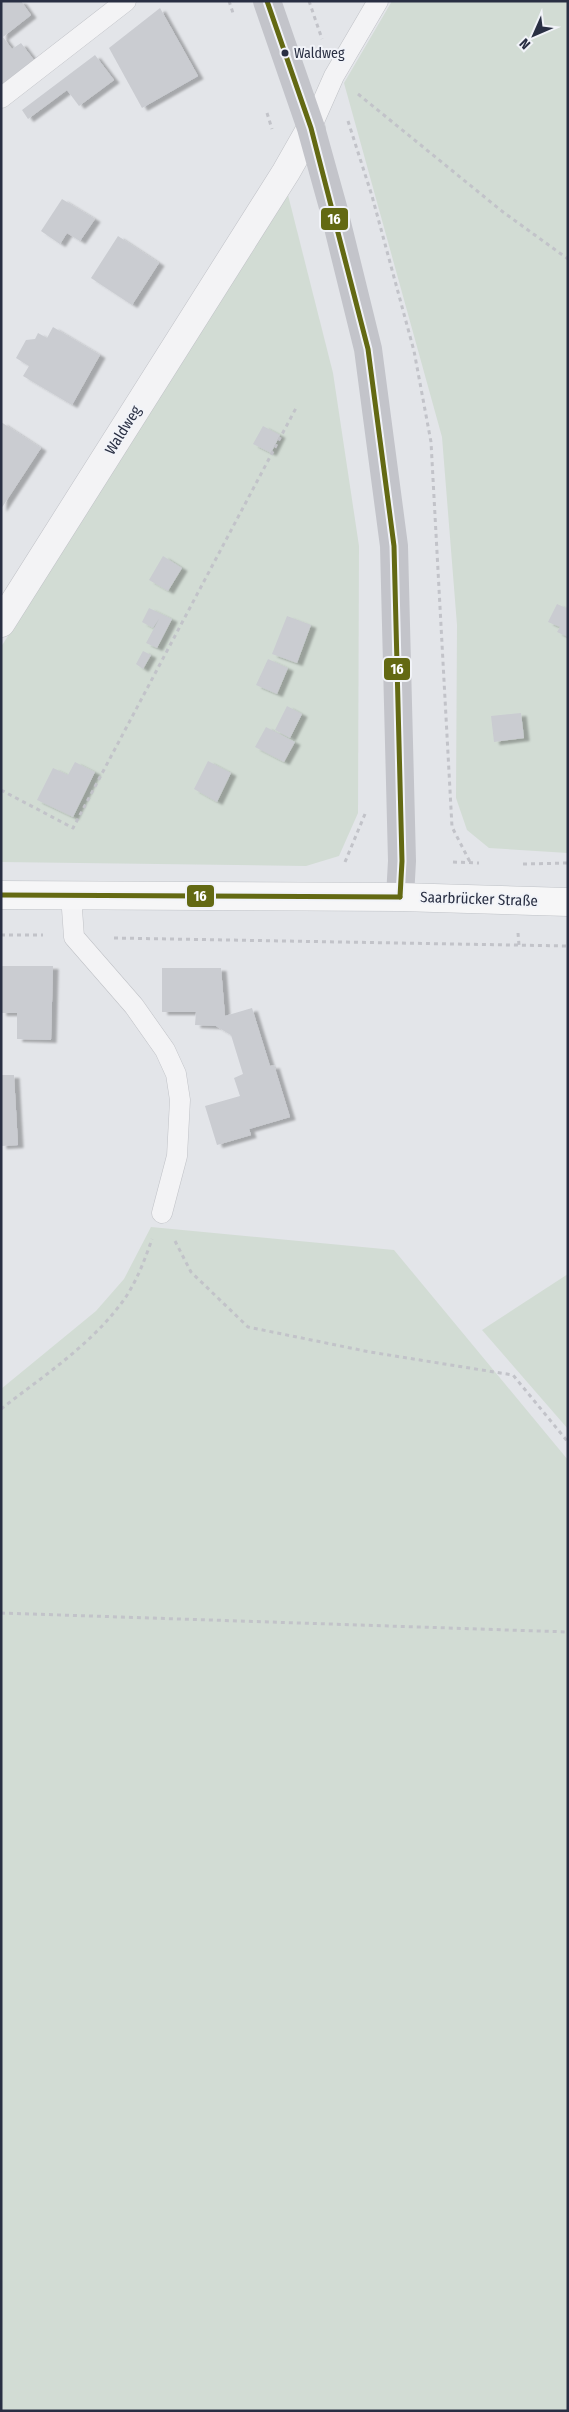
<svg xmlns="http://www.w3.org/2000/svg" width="569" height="2412" viewBox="0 0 569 2412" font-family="'Fira Sans Condensed',sans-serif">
	<defs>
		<filter id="shadow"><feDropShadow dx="5.5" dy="3" stdDeviation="1" flood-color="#0004"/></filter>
	</defs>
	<rect width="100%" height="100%" fill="#e3e5e9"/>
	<g fill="#d2dcd4">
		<polygon points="392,1 568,1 568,853 489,848 467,830 456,798 457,625 442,437 344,83"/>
		<polygon points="288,195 333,373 359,546 358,813 339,856 306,866 1,862 1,647"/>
		<polygon points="151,1227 394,1250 568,1460 568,2411 1,2411 1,1389 96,1311 124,1279"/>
		<polygon points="568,1274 568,1429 482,1330"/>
	</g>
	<g fill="#caccd1" filter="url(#shadow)">
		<polygon points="1,1 21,1 31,15 3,37 12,49 21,43 34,60 1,86"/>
		<polygon points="160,8 198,76 142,108 109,48"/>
		<polygon points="95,55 114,80 79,106 67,90 28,119 22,110"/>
		<polygon points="62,199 95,219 80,241 67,233 60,244 41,231"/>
		<polygon points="118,236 159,263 132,305 91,278"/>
		<polygon points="53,327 100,355 72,405 23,376 29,366 16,358 26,340 35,339 38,333 47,338"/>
		<polygon points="1,422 41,448 1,509"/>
		<polygon points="263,426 280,435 271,453 253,444"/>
		<polygon points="163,556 182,568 168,591 149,580"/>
		<polygon points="557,604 568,609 568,637 557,632 560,627 548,622"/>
		<polygon points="149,608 172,619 157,648 146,643 159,619 153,628 142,622"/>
		<polygon points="287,616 311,625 297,663 272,654"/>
		<polygon points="143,651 151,655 143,669 136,664"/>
		<polygon points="268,659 288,668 277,694 256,685"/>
		<polygon points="287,706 302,714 290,738 275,730"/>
		<polygon points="521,713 524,738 494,742 491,716"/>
		<polygon points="266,727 295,742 284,762 255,747"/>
		<polygon points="208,761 231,773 217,802 194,789"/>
		<polygon points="75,762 95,772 73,817 37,800 53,768 68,775"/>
		<polygon points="1,966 53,966 51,1040 17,1039 17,1013 1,1013"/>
		<polygon points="162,968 221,968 225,1016 252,1008 270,1066 274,1065 290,1117 249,1129 251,1135 217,1145 205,1106 240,1096 234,1078 243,1074 231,1035 216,1026 195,1025 196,1012 162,1012"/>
		<polygon points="1,1075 14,1075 18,1145 1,1146"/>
	</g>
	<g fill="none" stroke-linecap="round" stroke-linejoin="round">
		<defs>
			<g id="lane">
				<polyline points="1,98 126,1"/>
				<polyline points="311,128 334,76 378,1"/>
				<polyline points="71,895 74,937 134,1006 165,1050 176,1074 180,1100 177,1156 162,1213"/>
			</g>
			<polyline id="street" points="1,623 286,172 311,128"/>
			<polyline id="primary" points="1,895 400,897 568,902"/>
		</defs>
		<use href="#lane" stroke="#c0c2c7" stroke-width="21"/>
		<use href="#street" stroke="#c0c2c7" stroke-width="29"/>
		<use href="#primary" stroke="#bfc2c7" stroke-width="29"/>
		<g stroke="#c2c3c9" stroke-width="3" stroke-dasharray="4 4" stroke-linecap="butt">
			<polyline points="229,1 233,13"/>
			<polyline points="309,1 322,39"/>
			<polyline points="358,94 503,212 568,259"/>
			<polyline points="267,113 272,129"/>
			<polyline points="348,121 372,196 414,351 431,442 452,827 470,862"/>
			<polyline points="1,790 73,828 296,408"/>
			<polyline points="345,862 365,814"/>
			<polyline points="453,862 479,863"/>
			<polyline points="523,864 568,863"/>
			<polyline points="518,933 519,945"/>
			<polyline points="1,935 43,935"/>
			<polyline points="114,938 568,946"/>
			<polyline points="175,1241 191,1272 248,1327 370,1352 513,1375 568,1442"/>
			<path d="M1,1409C42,1377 88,1347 120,1305C135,1286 144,1262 152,1239"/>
			<polyline points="1,1613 568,1632"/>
		</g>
		<use href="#lane" stroke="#f3f3f5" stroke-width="20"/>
		<use href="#street" stroke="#f3f3f5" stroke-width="28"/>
		<polyline stroke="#c3c4ca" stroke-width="28" points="267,1 311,128 333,207 368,349 394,546 402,861 400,897"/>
		<use href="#primary" stroke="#f6f6f7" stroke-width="28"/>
		<defs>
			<g id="bus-1">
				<polyline points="267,1 311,128 368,349 394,546 402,861 400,897"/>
				<polyline points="1,895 400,897"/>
			</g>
		</defs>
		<use href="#bus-1" stroke="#f1f3f8" stroke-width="9"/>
		<use href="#bus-1" stroke="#636913" stroke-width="5"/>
	</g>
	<circle fill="#292f43" stroke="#f1f3f8" stroke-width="2" cx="285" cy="53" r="4.5"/>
	<g text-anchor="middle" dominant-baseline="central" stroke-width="4" stroke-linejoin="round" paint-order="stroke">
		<g font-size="14" fill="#292f43" stroke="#f1f3f8" text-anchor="start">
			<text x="294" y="53">Waldweg</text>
		</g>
		<g font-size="15" fill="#292f43" stroke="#f1f3f8">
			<text transform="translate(123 430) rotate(-58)">Waldweg</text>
			<text transform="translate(479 899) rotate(2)">Saarbrücker Straße</text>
		</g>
	</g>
	<g stroke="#f1f3f8" stroke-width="2">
		<rect x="320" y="207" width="29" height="24" rx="5" fill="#636913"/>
		<rect x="383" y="657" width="28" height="24" rx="5" fill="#636913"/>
		<rect x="186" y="884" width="29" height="24" rx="5" fill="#636913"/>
	</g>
	<g font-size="14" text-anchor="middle" font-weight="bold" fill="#fff">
		<text x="334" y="224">16</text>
		<text x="397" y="674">16</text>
		<text x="200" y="901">16</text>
	</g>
	<rect width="569" height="2412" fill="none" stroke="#292f43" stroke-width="5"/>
	<g transform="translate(534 35) rotate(225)" stroke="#f1f3f8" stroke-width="4" paint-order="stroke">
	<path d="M0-4L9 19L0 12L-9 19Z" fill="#292f43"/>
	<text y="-8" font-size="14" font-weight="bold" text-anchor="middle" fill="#292f43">N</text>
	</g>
</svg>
